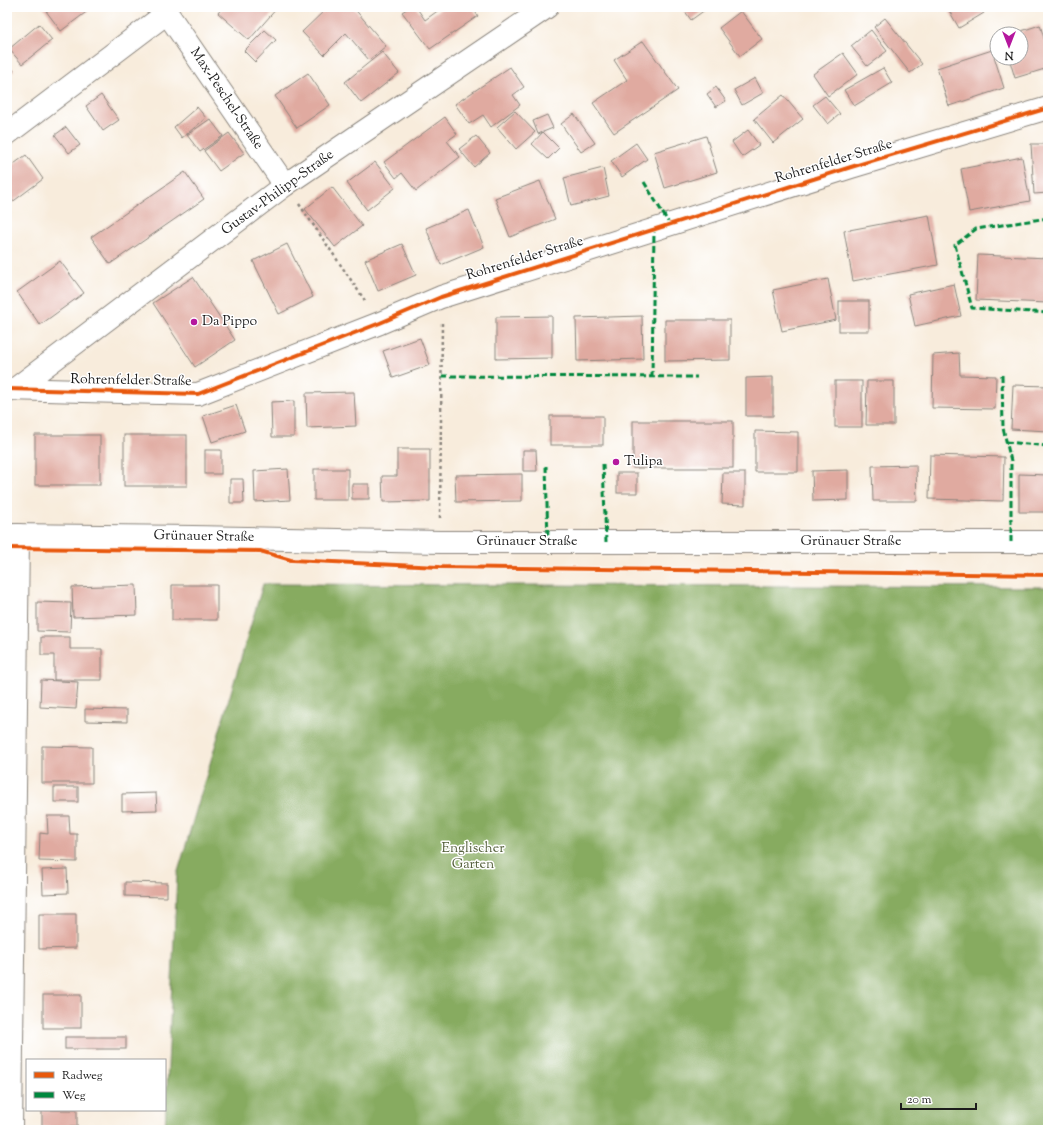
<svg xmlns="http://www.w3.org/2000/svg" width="1055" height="1137" viewBox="0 0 1055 1137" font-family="'Sorts Mill Goudy',serif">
	<rect width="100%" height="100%" fill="#fff"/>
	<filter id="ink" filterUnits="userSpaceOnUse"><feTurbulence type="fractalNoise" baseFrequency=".025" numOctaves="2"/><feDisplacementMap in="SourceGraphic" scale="8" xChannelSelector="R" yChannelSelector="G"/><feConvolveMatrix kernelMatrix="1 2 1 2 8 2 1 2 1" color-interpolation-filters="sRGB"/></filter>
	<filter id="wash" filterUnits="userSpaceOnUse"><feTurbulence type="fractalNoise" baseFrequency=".012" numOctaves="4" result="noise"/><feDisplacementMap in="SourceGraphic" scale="16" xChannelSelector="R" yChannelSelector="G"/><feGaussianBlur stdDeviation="0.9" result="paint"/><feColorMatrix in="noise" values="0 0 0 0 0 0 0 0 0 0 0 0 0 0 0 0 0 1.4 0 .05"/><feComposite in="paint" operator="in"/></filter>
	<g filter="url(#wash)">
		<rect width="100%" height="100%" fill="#f8ecdc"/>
		<polygon fill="#87ab60" stroke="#52643e" points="263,584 1048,587 1048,1130 165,1130 177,875"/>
		<g id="blocks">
			<g fill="#e0aaa0">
				<polygon points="43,7 93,7 61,31"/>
				<polygon points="223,7 278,7 249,40 218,13"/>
				<polygon points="324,7 353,7 386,46 369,60 346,33 324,55 302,32 326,9"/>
				<polygon points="410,7 416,7 425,20 443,7 472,7 478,16 430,49 402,12"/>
				<polygon points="682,7 709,7 691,20"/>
				<polygon points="947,7 980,7 984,13 959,28"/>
				<polygon points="741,11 762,39 740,56 719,28"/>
				<polygon points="885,18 922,64 910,73 874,27"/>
				<polygon points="39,24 52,40 22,64 9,49"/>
				<polygon points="1040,25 1048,51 1048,68 1015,78 1009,58 1021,58 1021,34 1012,34"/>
				<polygon points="265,30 276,40 255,62 244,51"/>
				<polygon points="871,30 887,51 867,66 851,46"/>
				<polygon points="643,41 678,90 614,133 593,103 627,80 614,60"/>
				<polygon points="992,50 1004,88 949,106 937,68"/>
				<polygon points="382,52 399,73 361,103 345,82"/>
				<polygon points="843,53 858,74 828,96 813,74"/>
				<polygon points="7,62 14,71 7,76"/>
				<polygon points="510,67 524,87 513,95 520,105 491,127 483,115 469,124 455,104"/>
				<polygon points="883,68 892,83 854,106 844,90"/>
				<polygon points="308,73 330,105 297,128 275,96"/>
				<polygon points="755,78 763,93 742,105 734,90"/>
				<polygon points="716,87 726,101 716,107 707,94"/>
				<polygon points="101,95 119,120 103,131 86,106"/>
				<polygon points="783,95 803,119 773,143 754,119"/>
				<polygon points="825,96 840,114 828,124 813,105"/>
				<polygon points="197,107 206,118 182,138 174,127"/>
				<polygon points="515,111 535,132 516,149 497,127"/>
				<polygon points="574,114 595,143 581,152 561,124"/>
				<polygon points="547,115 553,128 538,134 533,121"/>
				<polygon points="445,117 457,134 447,141 460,157 416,191 402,173 396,178 384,162"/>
				<polygon points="210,119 223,136 200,152 187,135"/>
				<polygon points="66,127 80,145 69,153 55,135"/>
				<polygon points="748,130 759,145 742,157 732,142"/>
				<polygon points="543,132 559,148 548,159 532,144"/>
				<polygon points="229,133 244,153 219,171 204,151"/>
				<polygon points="476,136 490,153 474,167 459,149"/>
				<polygon points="706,136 717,172 665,188 654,152"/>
				<polygon points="636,143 647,159 622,177 611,161"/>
				<polygon points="1031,144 1045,144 1048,193 1034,194"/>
				<polygon points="26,155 43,179 7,206 7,169"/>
				<polygon points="1022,157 1030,201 969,212 961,169"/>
				<polygon points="375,162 395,188 367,210 347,183"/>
				<polygon points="603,168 609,196 571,206 564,178"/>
				<polygon points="185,172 204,199 110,264 91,237"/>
				<polygon points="540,181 555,219 510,237 495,198"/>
				<polygon points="332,187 362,226 335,247 305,209"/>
				<polygon points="469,210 484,247 441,265 426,228"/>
				<polygon points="929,215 938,265 853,281 844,231"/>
				<polygon points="287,244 313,297 279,314 253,261"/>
				<polygon points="402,244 416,275 378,291 365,260"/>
				<polygon points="978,255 1048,258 1048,303 976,300"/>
				<polygon points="60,261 84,293 40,325 17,292"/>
				<polygon points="193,277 235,340 195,367 153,303"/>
				<polygon points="828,279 836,320 782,331 773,290"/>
				<polygon points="954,284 961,316 915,326 908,294"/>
				<rect x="839" y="301" width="30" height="30"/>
				<polygon points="552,316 552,358 496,359 496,317"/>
				<polygon points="642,316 643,359 577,361 576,318"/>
				<polygon points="665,320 730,320 730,360 665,361"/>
				<polygon points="420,338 430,365 393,378 383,351"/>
				<polygon points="959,353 960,375 996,376 995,409 932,408 933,355"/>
				<polygon points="773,377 773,416 746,416 746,378"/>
				<rect x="835" y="381" width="27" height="46"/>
				<polygon points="867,381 894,381 894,425 866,425"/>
				<polygon points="1013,385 1048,386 1048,431 1011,429"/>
				<polygon points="354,392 356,426 307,428 306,393"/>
				<polygon points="294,401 294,437 272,437 271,402"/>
				<polygon points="236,405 245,431 212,442 203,416"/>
				<rect x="550" y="416" width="53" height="29"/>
				<rect x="633" y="421" width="100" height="47"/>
				<polygon points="755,431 798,432 798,472 755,472"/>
				<rect x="35" y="435" width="65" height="50"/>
				<rect x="124" y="435" width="63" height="51"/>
				<polygon points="397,449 430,449 430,501 383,502 382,476 397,476"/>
				<rect x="205" y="450" width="16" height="24"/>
				<polygon points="523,450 536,450 537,471 523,471"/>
				<polygon points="930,455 1004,457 1003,501 929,499"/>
				<polygon points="916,465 917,501 873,501 872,466"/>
				<polygon points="288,469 290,500 255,502 254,471"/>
				<rect x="314" y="469" width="34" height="31"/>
				<polygon points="848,470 848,500 813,501 812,471"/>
				<rect x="617" y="473" width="20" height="20"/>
				<polygon points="723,473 745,473 745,505 722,504"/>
				<polygon points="522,474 522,501 456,502 455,475"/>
				<polygon points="1019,474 1048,475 1048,512 1019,512"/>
				<polygon points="230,479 243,479 244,503 230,503"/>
				<rect x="352" y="484" width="17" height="15"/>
				<polygon points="136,585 137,615 73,617 72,587"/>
				<rect x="172" y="585" width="45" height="35"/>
				<polygon points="37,602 71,603 70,632 37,631"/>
				<polygon points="41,637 70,637 70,649 102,649 102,680 54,680 54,655 41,655"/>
				<polygon points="41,680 78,682 76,709 40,707"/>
				<polygon points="85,709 127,710 127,722 85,721"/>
				<polygon points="42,746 92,747 92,783 42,783"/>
				<rect x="54" y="787" width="24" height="15"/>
				<polygon points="156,793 157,810 122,811 122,794"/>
				<polygon points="47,816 69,816 70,834 77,834 77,862 39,861 40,833 48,834"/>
				<polygon points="67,869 68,893 43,894 42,870"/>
				<polygon points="125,882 167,883 167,897 125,896"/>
				<polygon points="39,914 76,914 76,948 39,949"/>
				<rect x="43" y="995" width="38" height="33"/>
				<rect x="65" y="1037" width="61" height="12"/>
				<rect x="42" y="1110" width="35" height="17"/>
			</g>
		</g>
	</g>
	<g filter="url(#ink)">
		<use href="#blocks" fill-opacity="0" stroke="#8a847c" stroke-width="1"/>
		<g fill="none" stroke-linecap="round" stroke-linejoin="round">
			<defs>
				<g id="minor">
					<polyline points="163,7 285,185"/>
					<polyline points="7,134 167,13"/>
					<polyline points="7,389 198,394 380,323 441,297 851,167 1048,108"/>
					<polyline points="15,389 285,185 547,7"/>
					<polyline points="7,535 193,537 440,542 1048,542"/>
					<polyline points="11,1130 18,535"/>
				</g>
			</defs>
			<use href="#minor" stroke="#8a847c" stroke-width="24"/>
			<g stroke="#8a847c" stroke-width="2.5" stroke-dasharray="3 3" stroke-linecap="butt">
				<polyline points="299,204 366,302"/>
				<polyline points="440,518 442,323"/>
			</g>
			<use href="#minor" stroke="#fff" stroke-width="22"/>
			<g stroke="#00873e" stroke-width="3" stroke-dasharray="6 3" stroke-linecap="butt">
				<polyline points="644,182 670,225"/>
				<polyline points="1048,218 976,229 955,245 972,308 1048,313"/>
				<polyline points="1002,375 1003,428 1011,461 1011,542"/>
				<polyline points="442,376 697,377"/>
				<polyline points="652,377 654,230"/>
				<polyline points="1006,442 1048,446"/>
				<polyline points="603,464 606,542"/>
				<polyline points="546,466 548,542"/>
			</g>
			<defs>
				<g id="cycleway">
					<polyline points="7,389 198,394 380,323 441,297 851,167 1048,108"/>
					<polyline points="7,548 260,551 291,560 439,567 1048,575"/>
				</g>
			</defs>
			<use href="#cycleway" stroke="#fff" stroke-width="6"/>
			<use href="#cycleway" stroke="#e8590c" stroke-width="4"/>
		</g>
	</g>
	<g fill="#b5179e" stroke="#fff" stroke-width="1.5">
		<circle cx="194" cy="322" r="4"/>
		<circle cx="616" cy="462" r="4"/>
	</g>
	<g text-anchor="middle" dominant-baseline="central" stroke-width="3" stroke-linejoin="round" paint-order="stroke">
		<g font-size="14" fill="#1c1c1c" stroke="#fff">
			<text transform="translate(226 99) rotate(56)">Max-Peschel-Straße</text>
			<text transform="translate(834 162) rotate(-17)">Rohrenfelder Straße</text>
			<text transform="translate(278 193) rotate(-36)">Gustav-Philipp-Straße</text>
			<text transform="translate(525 259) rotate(-17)">Rohrenfelder Straße</text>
			<text transform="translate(131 381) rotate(1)">Rohrenfelder Straße</text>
			<text transform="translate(204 537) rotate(1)">Grünauer Straße</text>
			<text x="527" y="542">Grünauer Straße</text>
			<text x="851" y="542">Grünauer Straße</text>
		</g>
		<g font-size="14" fill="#1c1c1c" stroke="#fff" text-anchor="start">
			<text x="202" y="322">Da Pippo</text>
			<text x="624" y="462">Tulipa</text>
		</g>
		<g font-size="14" fill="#55603c" stroke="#fff">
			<text x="473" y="849">Englischer<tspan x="473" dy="16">Garten</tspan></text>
		</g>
	</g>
	<rect width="1055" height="1137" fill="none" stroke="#fff" stroke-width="24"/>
	<rect x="26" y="1059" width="140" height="52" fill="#ffffff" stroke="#a4a4a4"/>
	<rect x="34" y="1072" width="20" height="6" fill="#e8590c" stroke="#a4a4a4"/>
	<text x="62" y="1079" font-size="12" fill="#1c1c1c">Radweg</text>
	<rect x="34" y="1092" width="20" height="6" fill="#00873e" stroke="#a4a4a4"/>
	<text x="62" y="1099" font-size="12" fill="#1c1c1c">Weg</text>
	<g transform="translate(1009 46) rotate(180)"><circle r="19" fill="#ffffff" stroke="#a4a4a4"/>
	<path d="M0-3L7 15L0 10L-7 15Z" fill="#b5179e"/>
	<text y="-6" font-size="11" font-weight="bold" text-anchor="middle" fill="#1c1c1c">N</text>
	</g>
	<path d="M901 1103v6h75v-6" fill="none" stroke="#1c1c1c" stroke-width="2"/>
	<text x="907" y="1103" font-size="12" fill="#1c1c1c" stroke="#ffffff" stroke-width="3" paint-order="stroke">20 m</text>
</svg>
